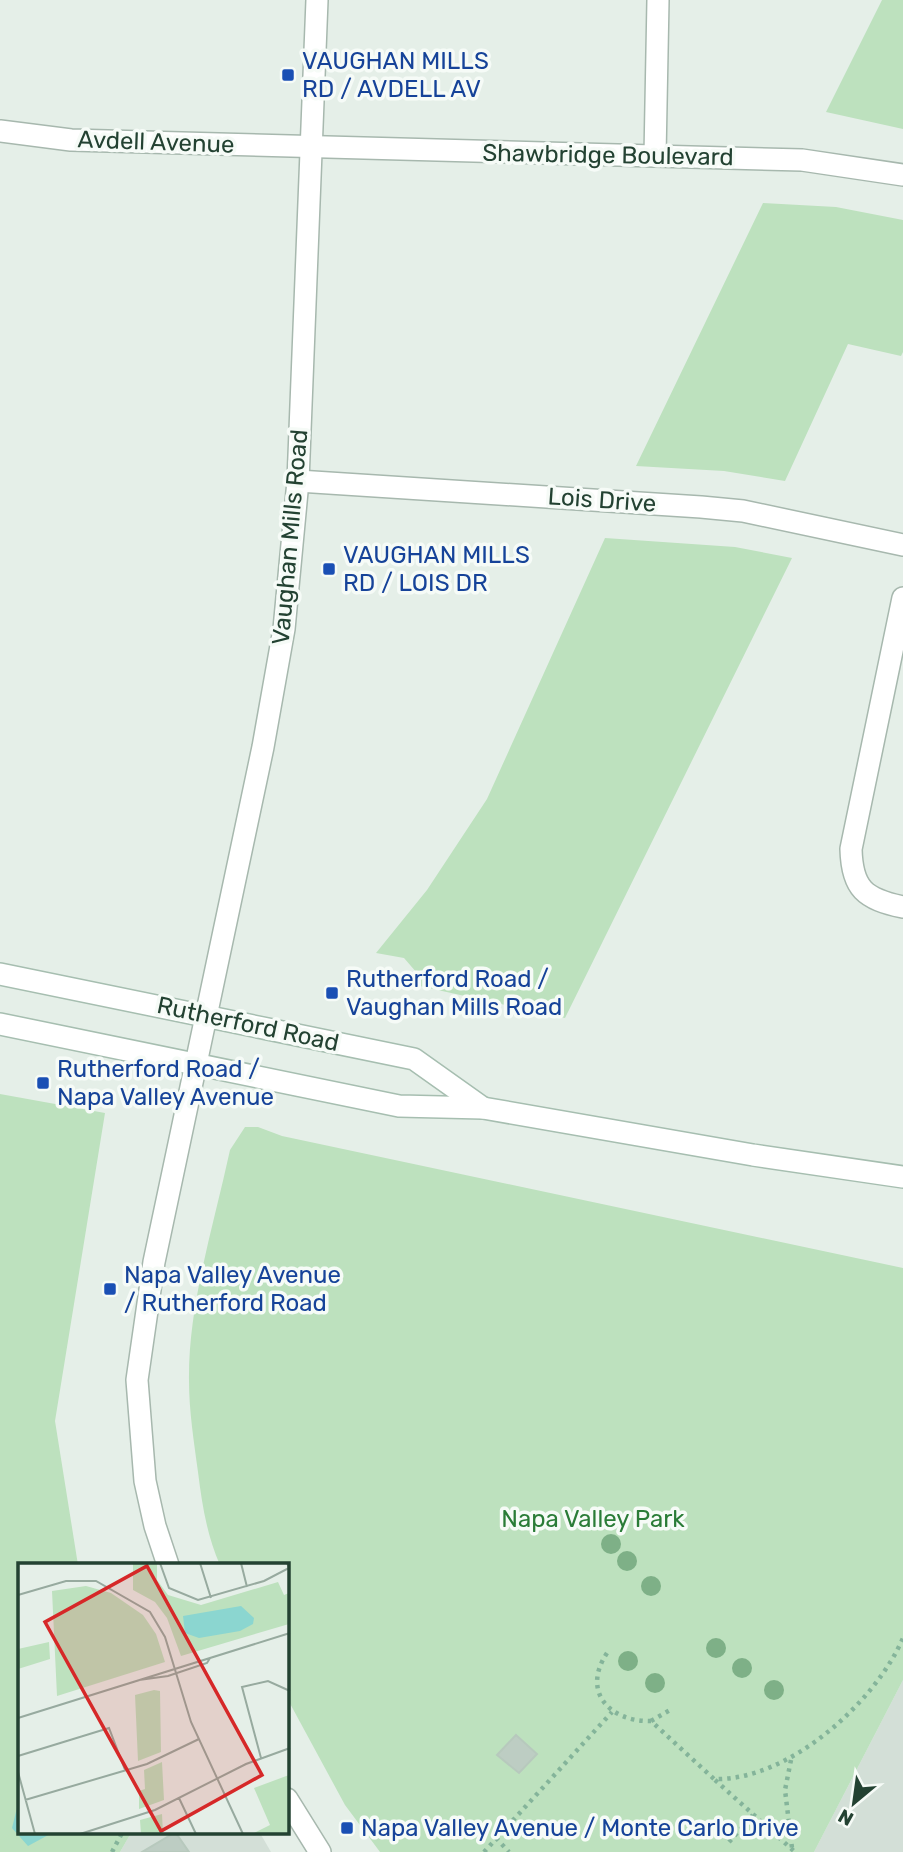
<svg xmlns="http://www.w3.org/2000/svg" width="903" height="1852" viewBox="0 0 903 1852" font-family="Rubik,sans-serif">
	<rect width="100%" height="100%" fill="#e5efe8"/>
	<g fill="#d3dfd7">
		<polygon points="903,1680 903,1852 814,1852"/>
		<polygon points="131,1833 260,1833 271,1852 120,1852"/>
	</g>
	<g fill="#bde1be">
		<polygon points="882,0 903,0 903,129 826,112"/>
		<polygon points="763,203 836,207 903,220 903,352 901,356 848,344 785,481 724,471 636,466"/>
		<polygon points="605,538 735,547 792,558 565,1018 415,985 417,973 404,958 376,953 427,890 487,799"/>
		<polygon points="0,1094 105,1113 55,1421 78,1565 19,1565 19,1833 131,1833 120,1852 0,1852"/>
		<path d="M245,1127H258L282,1136L903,1268V1680L814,1852H380L345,1805L287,1698V1565H220C207,1536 202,1504 198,1472C194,1442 189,1411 189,1381C188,1304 214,1225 230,1150Z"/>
	</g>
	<polygon fill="#8bd6d0" points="19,1800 19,1833 52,1833 28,1846 12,1828"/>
	<g fill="#bdcdc3" stroke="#b7c9bd" stroke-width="2">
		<polygon points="516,1735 537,1754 519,1773 497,1755"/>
		<polygon points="176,1833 189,1852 142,1852 174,1833"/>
	</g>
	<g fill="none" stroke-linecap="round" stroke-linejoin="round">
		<defs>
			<g id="minor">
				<polyline points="0,131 71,140 802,160 903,175"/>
				<polyline points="655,156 658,0"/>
				<polyline points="298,481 701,507 743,511 903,545"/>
				<path d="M903,598L851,849C852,889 865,899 903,907"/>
			</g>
			<g id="tertiary">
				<polyline points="168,1565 155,1526 145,1481 137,1380 154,1262 263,747 284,629 298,481 317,0"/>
				<polyline points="287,1799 320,1852"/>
			</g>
			<g id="secondary">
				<polyline points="0,974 414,1059 483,1108"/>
				<polyline points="0,1024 399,1106 483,1108 753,1155 903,1177"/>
			</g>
		</defs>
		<use href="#minor" stroke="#a7b8ae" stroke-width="24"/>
		<use href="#tertiary" stroke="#a7b8ae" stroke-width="24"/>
		<use href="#secondary" stroke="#a6beb0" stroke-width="24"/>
		<g stroke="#84b49a" stroke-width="4.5" stroke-dasharray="3.5 5" stroke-linecap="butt">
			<path d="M607,1653C581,1692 610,1722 651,1721L714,1779C788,1781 875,1703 903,1638"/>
			<polyline points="651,1721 670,1710"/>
			<polyline points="791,1760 785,1790 792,1848"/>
			<polyline points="715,1780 795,1852"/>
			<polyline points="496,1838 509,1852"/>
			<polyline points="729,1842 753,1815"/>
			<polyline points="112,1852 122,1833"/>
			<polyline points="484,1852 612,1712"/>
		</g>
		<use href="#minor" stroke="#fff" stroke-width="21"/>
		<use href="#tertiary" stroke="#fff" stroke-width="21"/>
		<use href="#secondary" stroke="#fff" stroke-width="21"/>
	</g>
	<g fill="#7eb087">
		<circle cx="611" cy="1544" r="10"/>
		<circle cx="627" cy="1561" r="10"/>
		<circle cx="651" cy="1586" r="10"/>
		<circle cx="716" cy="1648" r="10"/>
		<circle cx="628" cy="1661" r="10"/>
		<circle cx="742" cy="1668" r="10"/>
		<circle cx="655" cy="1683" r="10"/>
		<circle cx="774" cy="1690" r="10"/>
	</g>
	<g fill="#1a4fb4" stroke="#f6fbf7" stroke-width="2.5">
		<rect x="281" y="68" width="14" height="14" rx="3.5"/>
		<rect x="322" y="562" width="14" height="14" rx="3.5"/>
		<rect x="325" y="986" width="14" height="14" rx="3.5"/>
		<rect x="36" y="1076" width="14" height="14" rx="3.5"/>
		<rect x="103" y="1282" width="14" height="14" rx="3.5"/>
		<rect x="340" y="1821" width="14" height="14" rx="3.5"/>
	</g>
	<g text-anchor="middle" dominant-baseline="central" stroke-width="7" stroke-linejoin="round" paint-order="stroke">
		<g font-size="24" fill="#164399" stroke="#f6fbf7" text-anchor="start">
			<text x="302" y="61">VAUGHAN MILLS<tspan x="302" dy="28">RD / AVDELL AV</tspan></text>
			<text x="343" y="555">VAUGHAN MILLS<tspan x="343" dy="28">RD / LOIS DR</tspan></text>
			<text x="346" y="979">Rutherford Road /<tspan x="346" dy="28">Vaughan Mills Road</tspan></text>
			<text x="57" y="1069">Rutherford Road /<tspan x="57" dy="28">Napa Valley Avenue</tspan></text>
			<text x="124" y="1275">Napa Valley Avenue<tspan x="124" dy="28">/ Rutherford Road</tspan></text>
			<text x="361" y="1828">Napa Valley Avenue / Monte Carlo Drive</text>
		</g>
		<g font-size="24" fill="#234232" stroke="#f6fbf7">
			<text transform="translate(156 142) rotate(2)">Avdell Avenue</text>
			<text transform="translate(608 155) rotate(1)">Shawbridge Boulevard</text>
			<text transform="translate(602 500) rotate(4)">Lois Drive</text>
			<text transform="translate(290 537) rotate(-85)">Vaughan Mills Road</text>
			<text transform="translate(248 1024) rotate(12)">Rutherford Road</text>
		</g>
		<g font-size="24" fill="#2a7c37" stroke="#f6fbf7">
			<text x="593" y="1519">Napa Valley Park</text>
		</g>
	</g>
	<g transform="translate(18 1563)">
		<rect width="271" height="271" fill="#e5efe8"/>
		<path d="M115,0H139V17L150,32L183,42L260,19L266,32L271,30V61L163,93L149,55L137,39L115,27ZM68,23L93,30L125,52L138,71L147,99L39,133L34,28ZM31,79L32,96L0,106V86ZM136,127L142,128L143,189L120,198L117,132ZM144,199L146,237L121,246V228L127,226L126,207ZM271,212V271H234L252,262L236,225ZM144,251L145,271H123L122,257Z" fill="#bde1be"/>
		<path d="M223,43L236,55L235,61L222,68L181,75L167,70L165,53Z" fill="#8bd6d0"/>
		<path fill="none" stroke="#97aa9f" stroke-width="2" d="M142,0L151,25L180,37L246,18L271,5L269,0M182,0L193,35M223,0L229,24M0,32L48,18H78L132,49L147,74L173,159L225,271M121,117L150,113L189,100L192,95M0,155L272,70M0,193L91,165L107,207M243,195L224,124L250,118L272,128M0,209L17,271M161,235L178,271M7,237L129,201L181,176M62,271L137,247L228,201L272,185"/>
		<path fill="#d62828" fill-opacity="0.15" stroke="#d62828" stroke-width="3.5" d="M129,3L244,212L143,268L27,59Z"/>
		<rect width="271" height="271" fill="none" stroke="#234232" stroke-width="3.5"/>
	</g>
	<g transform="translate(854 1803) rotate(209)" stroke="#f6fbf7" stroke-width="5" paint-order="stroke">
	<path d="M0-5L12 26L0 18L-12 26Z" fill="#234232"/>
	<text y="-10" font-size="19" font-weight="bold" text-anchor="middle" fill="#234232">N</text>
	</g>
</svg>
